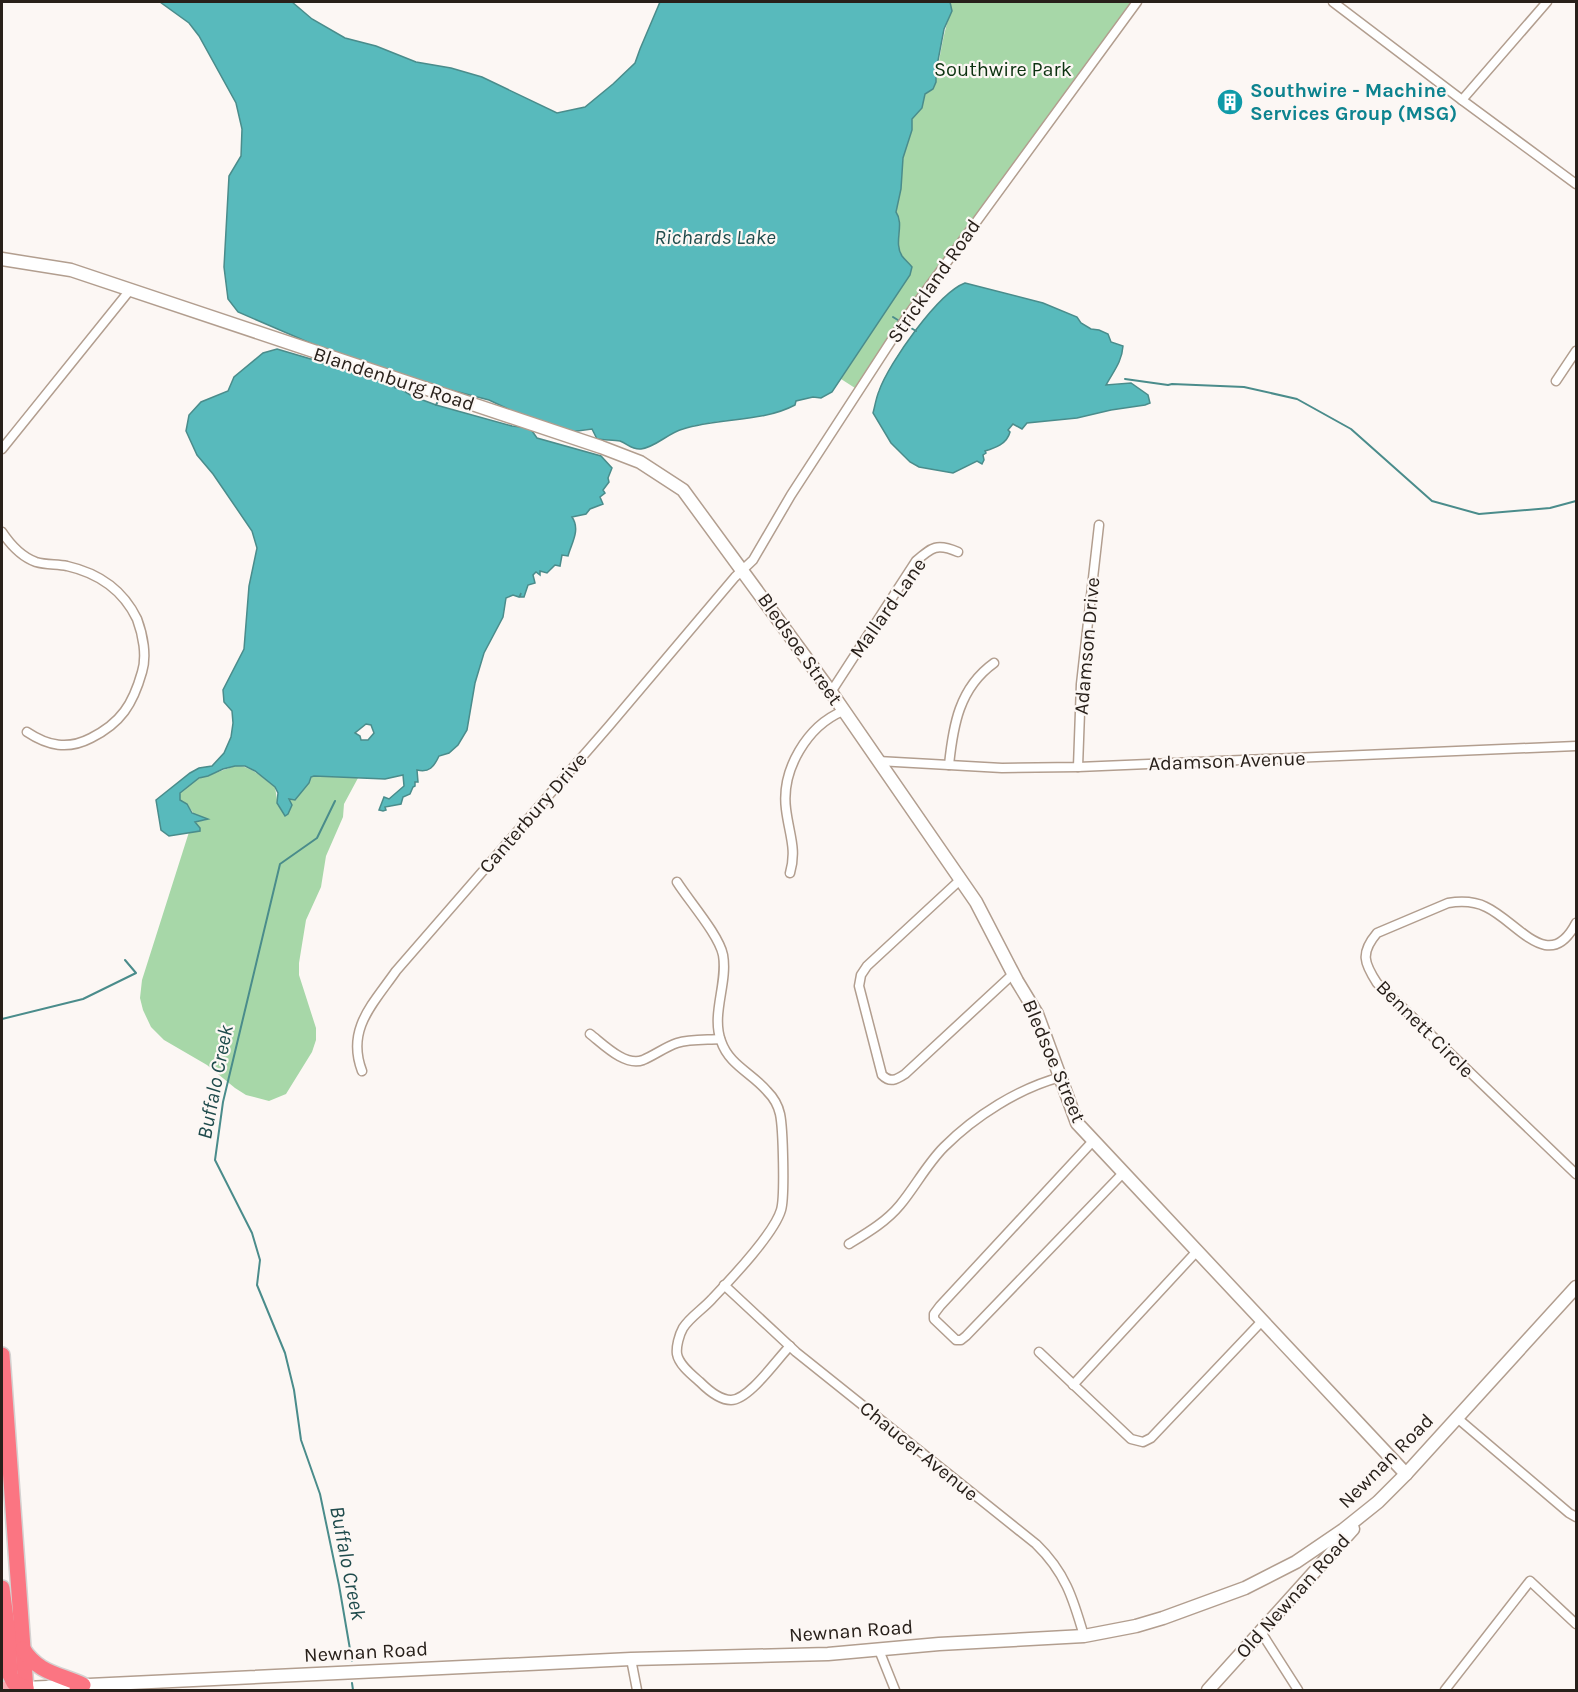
<svg xmlns="http://www.w3.org/2000/svg" width="1578" height="1692" viewBox="0 0 1578 1692" font-family="Karla,sans-serif">
	<rect width="100%" height="100%" fill="#fcf7f4"/>
	<g fill="#a7d7a8">
		<path d="M950,2H1133L908,309L855,388L841,379L910,275L912,267C909,263 904,260 902,256C893,242 905,225 896,212L901,189L903,158L912,130V119L922,108L925,94C927,92 930,91 933,89C937,84 942,28 952,11Z"/>
		<path d="M235,766C251,765 262,778 275,787L278,806L290,802L289,799L297,797L311,777L314,776L358,778L344,804L343,817L326,856L321,887L306,920L299,963V975L316,1028V1040L312,1052L286,1094L269,1101L246,1095L235,1088L207,1065L164,1040L151,1027L143,1010L140,998L142,980L189,832L200,831L195,822L206,820L194,814L187,804L180,800L179,793L195,780Z"/>
	</g>
	<g fill="#58babc" stroke="#4a8c8b" stroke-width="1.5" fill-rule="evenodd">
		<path d="M160,2H292L312,19L345,38L376,46L416,62L451,68L482,77L557,113L585,107L613,84L635,63L640,49L660,2H950L952,11L944,29L936,71V82L933,89L925,94L922,108L912,119V130L903,158L901,189L896,212C905,225 893,242 902,256C905,260 909,263 912,267L910,275L832,392L821,398L813,397L796,401L795,405C761,423 719,417 683,429C668,433 656,447 641,449C632,450 628,444 620,441C614,440 605,440 597,439L592,429L570,432L527,418L489,400L427,384L324,349L238,312L228,299L224,267L229,176L241,156L242,129L236,103L199,36L189,23Z"/>
		<path d="M965,283L1043,303L1077,317L1081,323L1091,329L1099,330L1108,334L1111,342L1123,346C1122,362 1113,372 1106,385L1131,383L1148,395L1150,403L1145,405L1111,410L1077,418L1027,423L1022,429L1013,424L1008,430L1010,432C1007,444 995,448 985,451L986,453L983,455L984,460L982,464L977,461L953,473L919,467L910,462L891,443L873,413C875,406 876,398 879,391C889,363 938,293 965,283Z"/>
		<path d="M277,349L392,383L395,388H399L412,396L436,405L512,426L530,428L537,438L601,456L612,468L608,478L609,482L603,490L605,493L600,497L603,504L590,509L586,514L572,517C581,530 571,544 568,556L562,555L560,566L555,565L547,573L540,571V575L536,572L533,575L535,583L528,585L524,597H520L521,593L519,597L513,595L506,598L503,617L484,653L475,683L467,730L458,745L449,753L439,756C434,767 429,773 417,770L418,782H415V786L413,787L410,794L403,797L401,804L385,807L386,810L383,811L379,810L384,797L389,799L404,786L403,775L385,779L314,776L311,777L309,783L295,800L289,799L292,805L288,814L285,816L277,803L278,793L275,787L255,771L245,766H235L223,769L208,776L199,778L180,793V800L187,804L192,813L208,819L195,822L200,828V831L169,836L161,830L156,800L190,773L199,768L212,766L224,753L231,737L233,723L232,711L224,702L223,690L244,649L249,586L257,548L252,531L213,474L197,455L186,431L189,415L201,402L228,391L234,377L263,353ZM366,724L371,725L374,733L368,740H361L360,736L355,733Z"/>
	</g>
	<g fill="none" stroke-linecap="round" stroke-linejoin="round">
		<g stroke="#4a8c8b" stroke-width="2">
			<polyline points="893,317 901,322"/>
			<polyline points="906,325 916,331"/>
			<polyline points="1125,379 1168,385 1172,384 1244,387 1297,399 1351,429 1432,501 1479,514 1550,508 1576,501"/>
			<polyline points="436,405 440,397"/>
			<polyline points="335,801 317,838 280,864 223,1102 215,1160 252,1233 260,1260 257,1285 285,1353 294,1390 301,1440 320,1494 339,1585 352,1661"/>
			<polyline points="2,1019 83,999 136,973 125,960"/>
			<polyline points="352,1683 353,1690"/>
		</g>
		<defs>
			<g id="street">
				<polyline points="1333,2 1462,100 1576,184"/>
				<polyline points="1462,100 1547,2"/>
				<polyline points="1556,381 1576,351"/>
				<polyline points="2,449 130,290"/>
				<path d="M2,532C10,544 22,557 36,562C46,565 57,564 67,566C98,573 123,590 137,619C143,635 147,656 142,672C133,704 121,723 91,738C68,750 48,746 27,732"/>
				<path d="M831,692L916,561C932,547 937,543 958,552"/>
				<polyline points="878,761 1002,768 1078,767 1576,746"/>
				<path d="M949,765C953,726 959,688 994,663"/>
				<polyline points="1078,767 1081,684 1099,525"/>
				<path d="M790,873C797,849 789,834 786,809C781,770 807,726 843,711"/>
				<path d="M960,880L867,966L861,975L859,986L882,1075C890,1083 896,1080 905,1074L1013,974"/>
				<path d="M677,882C689,901 719,935 723,955C728,983 711,1014 721,1041C729,1065 752,1073 767,1091C773,1097 778,1105 780,1114C783,1128 785,1197 781,1210C774,1234 730,1280 712,1299C703,1309 690,1317 683,1328C679,1335 676,1347 677,1354C679,1365 692,1375 700,1382C707,1389 720,1400 731,1400C749,1400 777,1359 790,1346"/>
				<path d="M1576,923C1549,975 1518,922 1486,907C1474,901 1461,901 1448,903L1377,933C1360,953 1364,963 1377,983L1576,1174"/>
				<path d="M590,1034C603,1044 625,1067 643,1060C655,1055 665,1047 677,1043C690,1039 706,1040 720,1039"/>
				<path d="M362,1071C346,1029 373,1004 396,971L609,726L735,577L753,560L791,495L906,318L1137,2"/>
				<polyline points="1093,1141 940,1306 934,1314 934,1319 956,1340 961,1340 966,1336 1124,1172"/>
				<path d="M849,1244C867,1233 886,1222 900,1205C915,1187 927,1164 944,1147C975,1116 1019,1088 1061,1077"/>
				<path d="M724,1285L796,1352L1036,1544C1065,1572 1073,1598 1084,1636"/>
				<polyline points="1039,1352 1131,1439 1143,1442 1151,1438 1263,1320"/>
				<polyline points="1073,1385 1198,1250"/>
				<polyline points="1456,1417 1569,1513 1576,1517"/>
				<polyline points="1261,1632 1298,1690"/>
				<polyline points="879,1650 895,1690"/>
				<polyline points="631,1659 637,1690"/>
				<polyline points="1445,1690 1530,1581 1576,1624"/>
			</g>
			<g id="secondary">
				<polyline points="2,259 71,270 601,447 640,462 683,490 831,692 976,902 1017,981 1037,1014 1077,1123 1406,1474"/>
				<polyline points="26,1688 631,1659 828,1654 939,1644 1084,1636 1136,1626 1163,1618 1245,1588 1296,1562 1343,1530 1378,1502 1406,1474 1576,1287"/>
				<polyline points="1208,1690 1353,1529"/>
			</g>
			<polyline id="primary" points="2,1689 26,1688"/>
			<g id="highway">
				<polyline points="2,1355 26,1690"/>
				<polyline points="2,1588 8,1633 10,1675 14,1683 26,1688"/>
				<path d="M23,1649C38,1673 59,1674 83,1685L77,1690"/>
			</g>
		</defs>
		<use href="#street" stroke="#b29e8f" stroke-width="11"/>
		<use href="#secondary" stroke="#b29e8f" stroke-width="15"/>
		<use href="#primary" stroke="#d4d2d1" stroke-width="16"/>
		<use href="#highway" stroke="#d4d2d1" stroke-width="18"/>
		<use href="#street" stroke="#fff" stroke-width="8"/>
		<use href="#secondary" stroke="#fff" stroke-width="12"/>
		<use href="#primary" stroke="#fdacb4" stroke-width="14"/>
		<use href="#highway" stroke="#fb7582" stroke-width="15"/>
	</g>
	<defs>
		<symbol id="building-disc" viewBox="-11 -11 22 22"><circle r="9.5" fill="#0f9aa8" stroke="#fcf7f4"/><path d="M-4-6H4V6H1V3H-1V6H-4ZM-2.5-4.3h1.7v1.8h-1.7ZM.8-4.3h1.7v1.8H.8ZM-2.5-1h1.7V.8h-1.7ZM.8-1h1.7V.8H.8Z" fill="#fff"/></symbol>
	</defs>
	<g fill-rule="evenodd">
		<use href="#building-disc" x="1215" y="87" width="30" height="30"/>
	</g>
	<g text-anchor="middle" dominant-baseline="central" stroke-width="4.5" stroke-linejoin="round" paint-order="stroke">
		<g font-size="20" fill="#0c3210" stroke="#fcf7f4">
			<text x="1003" y="69">Southwire Park</text>
		</g>
		<g font-size="20" font-weight="bold" fill="#0d838f" stroke="#fcf7f4" text-anchor="start">
			<text x="1250" y="90">Southwire - Machine<tspan x="1250" dy="23">Services Group (MSG)</tspan></text>
		</g>
		<g font-size="20" fill="#28201a" stroke="#fcf7f4">
			<text transform="translate(934 281) rotate(-55)">Strickland Road</text>
			<text transform="translate(394 379) rotate(18)">Blandenburg Road</text>
			<text transform="translate(888 608) rotate(-55)">Mallard Lane</text>
			<text transform="translate(1087 646) rotate(-85)">Adamson Drive</text>
			<text transform="translate(800 649) rotate(55)">Bledsoe Street</text>
			<text transform="translate(1227 761) rotate(-2)">Adamson Avenue</text>
			<text transform="translate(533 813) rotate(-49)">Canterbury Drive</text>
			<text transform="translate(1425 1029) rotate(45)">Bennett Circle</text>
			<text transform="translate(1054 1061) rotate(67)">Bledsoe Street</text>
			<text transform="translate(919 1451) rotate(39)">Chaucer Avenue</text>
			<text transform="translate(1386 1461) rotate(-45)">Newnan Road</text>
			<text transform="translate(1293 1596) rotate(-48)">Old Newnan Road</text>
			<text transform="translate(851 1631) rotate(-4)">Newnan Road</text>
			<text transform="translate(366 1652) rotate(-3)">Newnan Road</text>
		</g>
		<g font-size="21" font-style="italic" fill="#1f4b4c" stroke="#fcf7f4">
			<text x="715" y="237">Richards Lake</text>
			<text transform="translate(215 1082) rotate(-79)">Buffalo Creek</text>
			<text transform="translate(348 1563) rotate(79)">Buffalo Creek</text>
		</g>
	</g>
	<rect width="1578" height="1692" fill="none" stroke="#28201a" stroke-width="6"/>
</svg>
